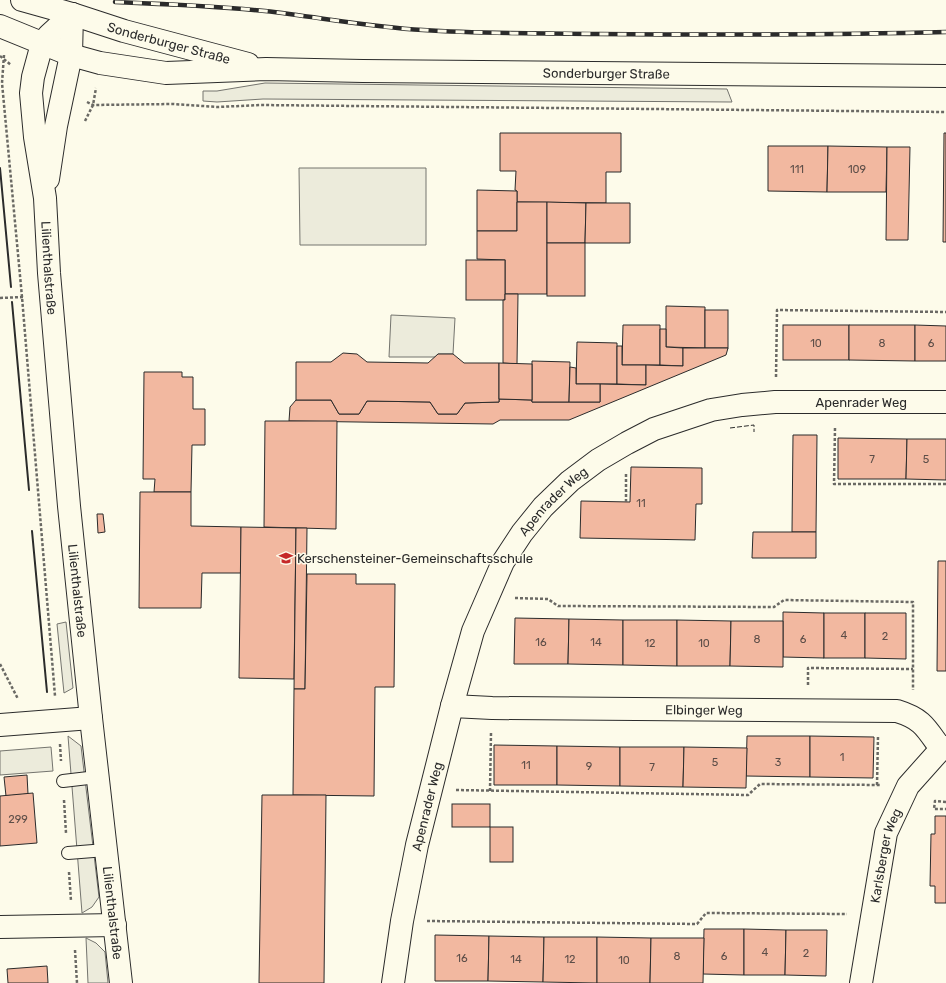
<svg xmlns="http://www.w3.org/2000/svg" width="946" height="983" viewBox="0 0 946 983" font-family="Rubik,sans-serif">
	<rect width="100%" height="100%" fill="#fdfbea"/>
	<g fill="#ecebdb" stroke="#74746e">
		<polygon points="265,83 727,89 732,102 263,99 217,102 203,101 203,91 217,91"/>
		<polygon points="299,168 426,168 426,245 300,245"/>
		<polygon points="391,315 455,318 453,354 438,354 435,357 389,357"/>
		<polygon points="66,622 73,688 64,693 57,624"/>
		<polygon points="68,736 81,746 99,897 92,907 82,913"/>
		<polygon points="51,747 53,771 0,775 0,751"/>
		<polygon points="86,938 96,943 105,952 108,983 88,983"/>
	</g>
	<g fill="#f2b8a0" stroke="#2b2b2b">
		<polygon points="500,133 621,133 621,172 606,172 606,203 517,202 517,191 515,190 516,171 500,171"/>
		<polygon points="944,133 946,133 946,242 943,242"/>
		<polygon points="768,146 828,146 827,192 768,191"/>
		<polygon points="828,146 887,147 886,192 827,192"/>
		<polygon points="887,147 910,147 908,240 886,240"/>
		<polygon points="477,190 517,191 517,231 477,231"/>
		<polygon points="517,202 547,202 547,294 505,294 505,260 477,259 477,231 517,231"/>
		<polygon points="547,202 586,203 585,243 547,243"/>
		<polygon points="586,203 630,203 630,243 585,243"/>
		<rect x="547" y="243" width="38" height="53"/>
		<rect x="466" y="260" width="39" height="40"/>
		<polygon points="505,294 518,294 517,364 503,363 503,300 505,300"/>
		<polygon points="666,306 705,307 705,348 666,347"/>
		<rect x="705" y="310" width="23" height="38"/>
		<polygon points="623,325 660,325 660,365 622,365"/>
		<rect x="783" y="325" width="66" height="35"/>
		<polygon points="849,325 915,325 915,361 849,360"/>
		<polygon points="915,325 946,326 946,361 915,361"/>
		<polygon points="660,329 666,329 666,347 683,348 683,366 660,365"/>
		<polygon points="577,342 617,343 617,384 576,384"/>
		<polygon points="617,346 622,346 622,365 646,365 646,385 617,384"/>
		<polygon points="683,348 728,348 726,355 569,420 500,420 493,424 289,421 290,407 296,400 331,400 339,414 359,414 367,401 430,402 438,414 457,414 465,403 499,402 499,399 532,400 532,402 600,402 600,384 646,385 646,365 683,366"/>
		<polygon points="343,353 357,354 367,362 428,363 438,354 453,354 464,363 499,363 499,402 465,403 457,414 438,414 430,402 367,401 359,414 339,414 331,400 296,400 296,362 331,362"/>
		<polygon points="532,361 570,362 569,402 532,402"/>
		<polygon points="499,363 532,364 532,400 499,399"/>
		<polygon points="570,367 576,368 576,384 600,384 600,402 569,402"/>
		<polygon points="144,372 182,372 182,377 193,377 193,409 205,409 205,445 192,445 191,492 154,492 155,479 143,479"/>
		<polygon points="265,421 337,421 336,529 264,527"/>
		<polygon points="793,435 817,435 816,532 792,532"/>
		<polygon points="838,438 907,439 906,479 838,479"/>
		<polygon points="907,439 946,439 946,480 906,479"/>
		<polygon points="631,467 702,468 702,504 696,504 695,540 580,538 581,501 630,502"/>
		<polygon points="140,492 191,492 191,526 241,527 241,573 202,573 201,608 139,608"/>
		<polygon points="97,514 103,514 105,532 98,533"/>
		<polygon points="241,527 296,528 294,679 239,678"/>
		<polygon points="296,528 307,528 305,689 294,689"/>
		<polygon points="753,532 816,532 816,558 752,558"/>
		<polygon points="938,561 946,561 946,671 937,671"/>
		<polygon points="307,574 356,574 356,584 395,584 394,687 375,687 374,796 293,795 294,689 305,689"/>
		<polygon points="783,612 824,613 824,658 783,657"/>
		<rect x="824" y="613" width="41" height="45"/>
		<polygon points="865,613 906,613 906,659 865,658"/>
		<polygon points="515,618 569,619 568,664 514,664"/>
		<polygon points="569,619 623,620 623,665 568,664"/>
		<polygon points="623,620 677,620 677,666 623,665"/>
		<polygon points="677,620 731,621 730,666 677,666"/>
		<polygon points="731,621 783,621 783,667 730,666"/>
		<polygon points="747,736 810,736 810,777 746,776"/>
		<polygon points="810,736 874,737 873,778 810,777"/>
		<polygon points="494,745 557,746 557,785 494,785"/>
		<polygon points="557,746 620,747 620,786 557,785"/>
		<polygon points="620,747 684,747 683,787 620,786"/>
		<polygon points="684,747 747,748 746,788 683,787"/>
		<polygon points="27,775 28,794 6,796 4,777"/>
		<polygon points="33,793 37,843 0,846 0,796"/>
		<polygon points="262,795 326,795 324,983 259,983"/>
		<rect x="452" y="804" width="38" height="23"/>
		<polygon points="935,816 946,816 946,903 935,903 935,886 930,886 931,834 935,834"/>
		<rect x="490" y="827" width="23" height="35"/>
		<polygon points="704,929 744,929 744,975 703,974"/>
		<polygon points="744,929 786,930 785,975 744,975"/>
		<polygon points="786,930 827,930 826,976 785,975"/>
		<polygon points="435,935 489,936 488,981 435,981"/>
		<polygon points="489,936 544,937 543,982 488,981"/>
		<polygon points="544,937 597,937 597,983 543,982"/>
		<polygon points="597,937 651,938 650,983 597,983"/>
		<polygon points="651,938 704,938 703,983 650,983"/>
		<polygon points="47,966 48,983 8,983 7,969"/>
	</g>
	<g fill="none" stroke-linecap="round" stroke-linejoin="round">
		<defs>
			<g id="lane">
				<polyline points="63,781 97,777"/>
				<polyline points="68,853 106,850"/>
			</g>
			<g id="street">
				<path id="s1" d="M452,706L492,708L897,711C923,719 926,728 941,749"/>
				<polyline points="0,725 91,718"/>
				<polyline points="0,927 115,925"/>
				<path id="s2" d="M393,983L402,921L417,845L452,706L473,631L503,562L522,533L543,507L570,481L598,460L627,443L654,429L711,410L742,405L775,402H946"/>
				<path id="s3" d="M861,983L886,833L908,786L941,749L946,747"/>
			</g>
			<g id="secondary">
				<path id="s4" d="M22,0L72,14L124,31L248,64"/>
				<path id="s5" d="M72,14L49,35L42,44L33,77L31,93L35,137L45,198L49,273L69,506L91,718L121,983"/>
				<path id="s6" d="M0,26L71,55L100,63L166,73L266,69L363,71L946,76"/>
				<polyline points="48,179 56,126 71,55 72,14"/>
			</g>
		</defs>
		<use href="#lane" stroke="#2b2b2b" stroke-width="14"/>
		<use href="#street" stroke="#2b2b2b" stroke-width="24"/>
		<use href="#secondary" stroke="#2b2b2b" stroke-width="24"/>
		<g stroke="#6a6964" stroke-width="2.5" stroke-dasharray="3 2" stroke-linecap="butt">
			<polyline points="4,55 2,83 22,297 55,696"/>
			<polyline points="0,56 11,65"/>
			<polyline points="87,102 93,105 173,104 218,107 260,105 946,112"/>
			<polyline points="85,121 93,105 96,88"/>
			<polyline points="0,298 23,297"/>
			<polyline points="776,377 777,310 946,312"/>
			<polyline points="835,428 834,484 946,484"/>
			<polyline points="626,502 626,473"/>
			<polyline points="515,598 548,599 558,606 774,607 784,600 913,602 913,690"/>
			<polyline points="0,664 18,699"/>
			<polyline points="808,685 808,668 913,669"/>
			<polyline points="60,744 61,761"/>
			<polyline points="877,785 878,736"/>
			<polyline points="456,790 748,795 760,784 880,785"/>
			<polyline points="490,791 491,733"/>
			<polyline points="64,800 66,833"/>
			<polyline points="946,802 935,801 934,809 946,809"/>
			<polyline points="69,872 71,901"/>
			<polyline points="427,921 697,924 706,913 847,914"/>
			<polyline points="75,950 77,983"/>
		</g>
		<use href="#lane" stroke="#fdfbea" stroke-width="12"/>
		<use href="#street" stroke="#fdfbea" stroke-width="22"/>
		<use href="#secondary" stroke="#fdfbea" stroke-width="22"/>
		<defs>
			<path id="rail" d="M115,2C165,4 215,6 265,11C318,17 370,27 423,30C482,34 540,33 599,34C715,35 830,35 946,32"/>
		</defs>
		<use href="#rail" stroke="#2b2b2b" stroke-width="4.5"/>
		<use href="#rail" stroke="#fdfbea" stroke-width="3" stroke-dasharray="9" stroke-linecap="butt"/>
		<polyline stroke="#2b2b2b" stroke-width="1" stroke-dasharray="5 2" stroke-linecap="butt" points="730,428 754,425 754,432"/>
		<g stroke="#2b2b2b" stroke-width="2">
			<polyline points="0,168 11,287"/>
			<polyline points="12,302 29,490"/>
			<polyline points="32,531 47,692"/>
		</g>
	</g>
	<defs>
		<symbol id="school-bare" viewBox="-9 -9 18 18"><path d="M0-5L7-2L0 1L-7-2ZM-4 1L0 2.5L4 1V4Q0 6-4 4Z" fill="#c62828" stroke="#fdfbea" stroke-width="2.5" paint-order="stroke"/></symbol>
	</defs>
	<g fill-rule="evenodd">
		<use href="#school-bare" x="276" y="548" width="20" height="20"/>
	</g>
	<g text-anchor="middle" dominant-baseline="central" stroke-width="3" stroke-linejoin="round" paint-order="stroke">
		<g font-size="11" fill="#5d4e48">
			<text x="797" y="169">111</text>
			<text x="857" y="169">109</text>
			<text x="816" y="343">10</text>
			<text x="882" y="343">8</text>
			<text x="931" y="343">6</text>
			<text x="872" y="459">7</text>
			<text x="926" y="459">5</text>
			<text x="641" y="503">11</text>
			<text x="844" y="635">4</text>
			<text x="885" y="636">2</text>
			<text x="757" y="639">8</text>
			<text x="803" y="639">6</text>
			<text x="541" y="642">16</text>
			<text x="596" y="642">14</text>
			<text x="650" y="643">12</text>
			<text x="704" y="643">10</text>
			<text x="842" y="757">1</text>
			<text x="715" y="762">5</text>
			<text x="778" y="762">3</text>
			<text x="526" y="765">11</text>
			<text x="589" y="766">9</text>
			<text x="652" y="767">7</text>
			<text x="18" y="819">299</text>
			<text x="765" y="952">4</text>
			<text x="806" y="953">2</text>
			<text x="677" y="956">8</text>
			<text x="724" y="956">6</text>
			<text x="462" y="958">16</text>
			<text x="516" y="959">14</text>
			<text x="570" y="959">12</text>
			<text x="624" y="960">10</text>
		</g>
		<g font-size="13" fill="#2b2b2b" stroke="#fdfbea">
			<text stroke="none"><textPath href="#s4" startOffset="153">Sonderburger Straße</textPath></text>
			<text stroke="none"><textPath href="#s6" startOffset="614">Sonderburger Straße</textPath></text>
			<text stroke="none"><textPath href="#s5" startOffset="269">Lilienthalstraße</textPath></text>
			<text stroke="none"><textPath href="#s2" startOffset="852">Apenrader Weg</textPath></text>
			<text stroke="none"><textPath href="#s2" startOffset="516">Apenrader Weg</textPath></text>
			<text stroke="none"><textPath href="#s5" startOffset="593">Lilienthalstraße</textPath></text>
			<text stroke="none"><textPath href="#s1" startOffset="252">Elbinger Weg</textPath></text>
			<text stroke="none"><textPath href="#s2" startOffset="180">Apenrader Weg</textPath></text>
			<text stroke="none"><textPath href="#s3" startOffset="130">Karlsberger Weg</textPath></text>
			<text stroke="none"><textPath href="#s5" startOffset="917">Lilienthalstraße</textPath></text>
		</g>
		<g font-size="13" fill="#2b2b2b" stroke="#fdfbea" text-anchor="start">
			<text x="297" y="558">Kerschensteiner-Gemeinschaftsschule</text>
		</g>
	</g>
</svg>
